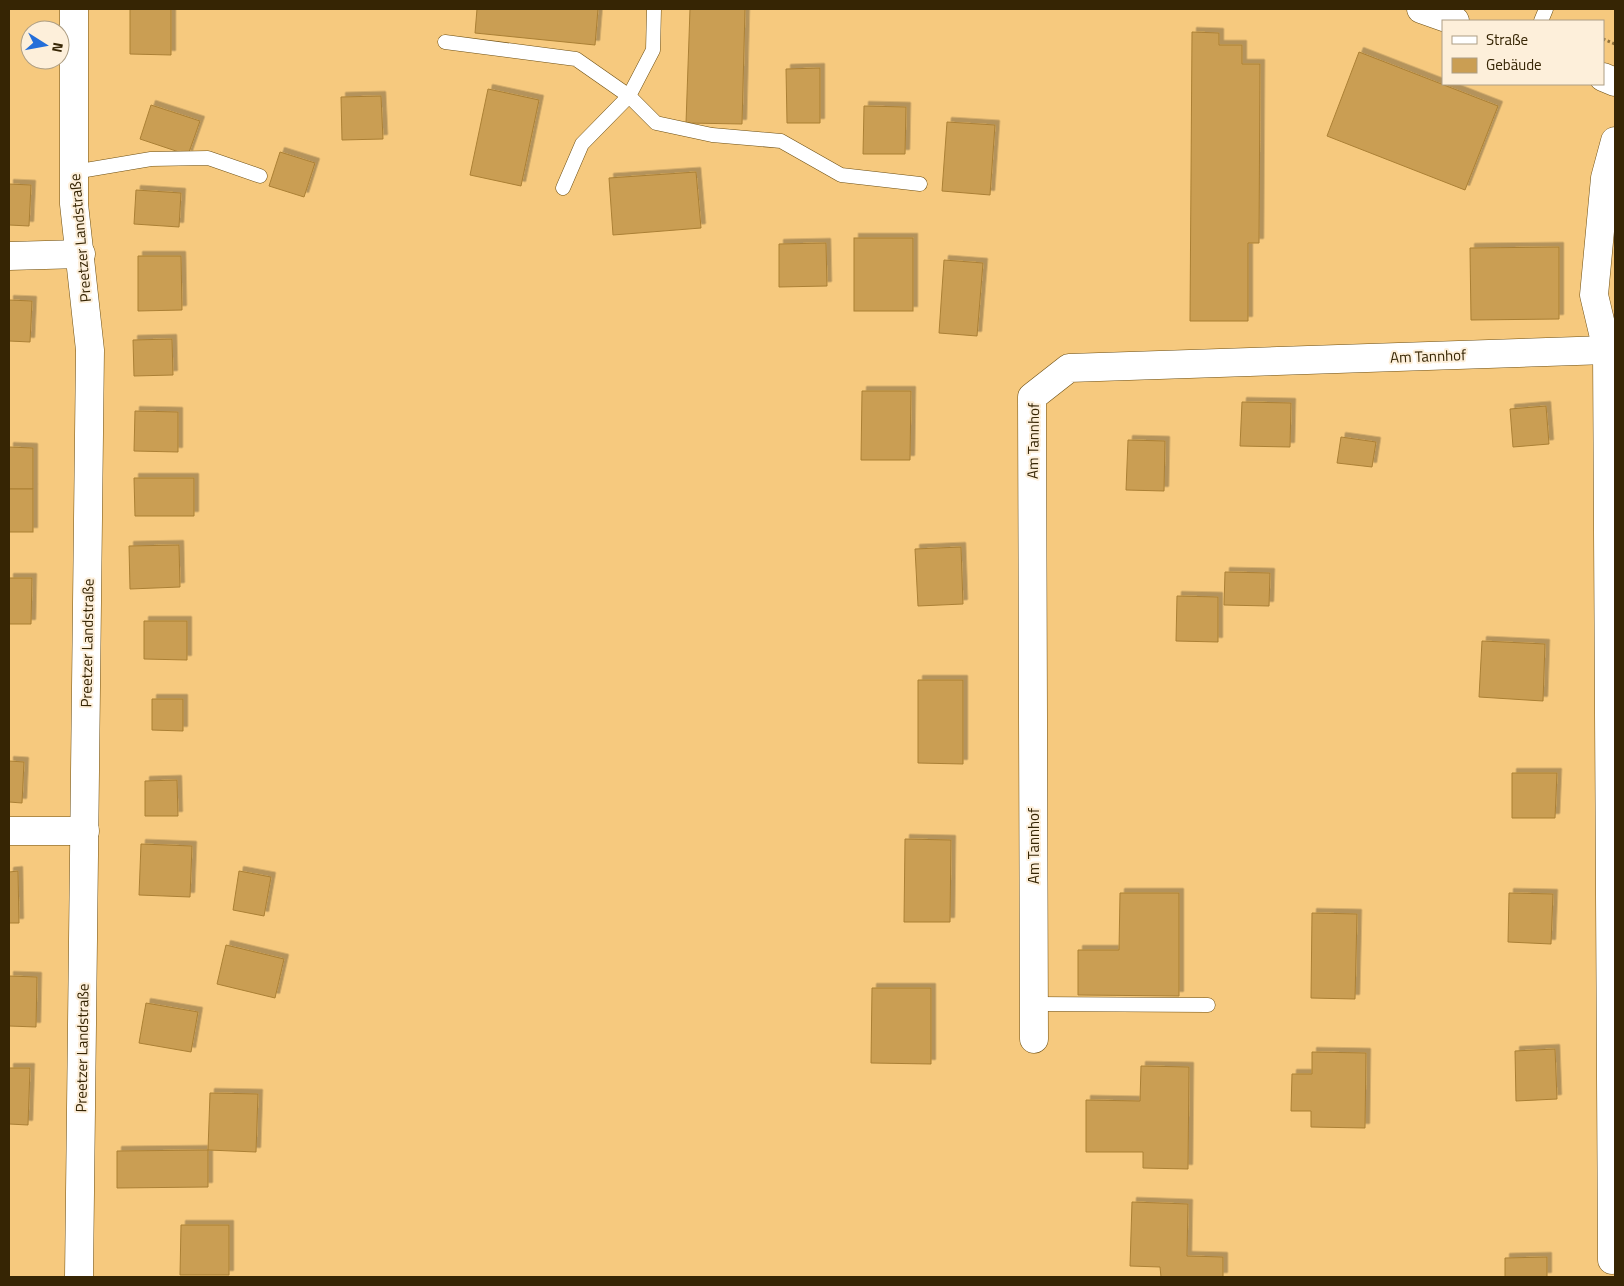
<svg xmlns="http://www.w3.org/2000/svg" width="1624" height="1286" viewBox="0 0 1624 1286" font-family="'Titillium Web',sans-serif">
	<defs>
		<filter id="shadow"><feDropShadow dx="4.5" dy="-4.5" stdDeviation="0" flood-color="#0004"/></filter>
	</defs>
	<rect width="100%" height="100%" fill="#f6c97e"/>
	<g fill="#ca9e53" stroke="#ab8035" filter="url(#shadow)">
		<polygon points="130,9 171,9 171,55 130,54"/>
		<polygon points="477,9 598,9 595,45 475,33"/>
		<polygon points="690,9 745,9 742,124 686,123"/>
		<polygon points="1192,32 1219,33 1219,45 1242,45 1242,64 1260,64 1259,243 1248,243 1248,321 1190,321"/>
		<polygon points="1359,52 1498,106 1465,190 1327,136"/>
		<polygon points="820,68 820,123 787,123 786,69"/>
		<polygon points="488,89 539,100 521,186 470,175"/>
		<polygon points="381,96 383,139 342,140 341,97"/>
		<polygon points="151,105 200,121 188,155 140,139"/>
		<polygon points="864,106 906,107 905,154 863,154"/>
		<polygon points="947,122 995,125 990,195 942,191"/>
		<polygon points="280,152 315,163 304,197 269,186"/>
		<polygon points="696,172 701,228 613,235 609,178"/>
		<polygon points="9,184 31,185 29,226 9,225"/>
		<polygon points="136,190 181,193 179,227 134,224"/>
		<rect x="854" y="238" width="59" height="73"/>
		<polygon points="826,243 827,286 779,287 779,244"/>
		<polygon points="1559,247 1559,319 1471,320 1470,248"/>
		<polygon points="138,256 181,256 182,310 138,311"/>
		<polygon points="944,260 983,263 977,336 939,333"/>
		<polygon points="9,300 32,301 30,342 9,341"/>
		<polygon points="172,339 173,375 134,376 133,340"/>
		<polygon points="862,391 911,391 910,460 861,460"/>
		<polygon points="1242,402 1291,403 1290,447 1240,446"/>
		<polygon points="1546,406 1549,444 1513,447 1510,409"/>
		<polygon points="135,411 178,412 178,452 134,451"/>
		<polygon points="1341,437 1376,442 1372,467 1337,463"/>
		<polygon points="1128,440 1165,441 1164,491 1126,490"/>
		<polygon points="9,447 33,448 33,489 9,489"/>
		<polygon points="134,478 194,478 194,516 135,516"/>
		<rect x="9" y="489" width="24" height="43"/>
		<polygon points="179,545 180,587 130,589 129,546"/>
		<polygon points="961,547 963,604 918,606 915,549"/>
		<polygon points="1225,572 1270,573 1269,606 1224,605"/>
		<polygon points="9,578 32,578 31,624 9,624"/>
		<polygon points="1177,596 1218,597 1218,642 1176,641"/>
		<polygon points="144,621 187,621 187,660 144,659"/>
		<polygon points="1482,641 1545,644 1543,701 1479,697"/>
		<polygon points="918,680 963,680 963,764 918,763"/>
		<polygon points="152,699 183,699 183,731 152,730"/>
		<polygon points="9,761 24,762 22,803 9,802"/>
		<polygon points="1512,773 1557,773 1555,818 1512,818"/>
		<polygon points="177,780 178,816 145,816 145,781"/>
		<polygon points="905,839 951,840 950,922 904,922"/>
		<polygon points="141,844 192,846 190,897 139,895"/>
		<polygon points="18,871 19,923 9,923 9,872"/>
		<polygon points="239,871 271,877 264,916 233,910"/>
		<polygon points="1120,893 1179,893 1179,996 1078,995 1078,950 1119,950"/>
		<polygon points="1509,893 1553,894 1551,944 1508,942"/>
		<polygon points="1312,913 1357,914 1355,999 1311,998"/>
		<polygon points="226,945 284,959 275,998 217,984"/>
		<polygon points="9,976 37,977 36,1027 9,1026"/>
		<polygon points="872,988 931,988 931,1064 871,1063"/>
		<polygon points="146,1003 198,1012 191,1052 139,1043"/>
		<polygon points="1555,1049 1557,1099 1516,1101 1515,1051"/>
		<polygon points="1312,1052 1366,1053 1365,1128 1311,1127 1311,1111 1291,1111 1292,1074 1312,1074"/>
		<polygon points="1141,1066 1189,1067 1188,1169 1143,1168 1143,1152 1086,1152 1086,1100 1140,1101"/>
		<polygon points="9,1068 30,1068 28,1125 9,1124"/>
		<polygon points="210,1093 258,1094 256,1152 208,1150"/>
		<polygon points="208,1150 208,1187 117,1188 117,1151"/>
		<polygon points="1132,1202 1188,1204 1187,1256 1223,1257 1223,1277 1161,1277 1160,1267 1130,1266"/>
		<polygon points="181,1225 229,1225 229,1275 180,1275"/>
		<polygon points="1547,1257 1547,1277 1505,1277 1505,1258"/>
	</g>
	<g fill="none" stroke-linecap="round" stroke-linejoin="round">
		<defs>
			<g id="lane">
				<polyline points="654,9 653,50 629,96 656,123 712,135 781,141 841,175 920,184"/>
				<polyline points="1541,21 1546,9"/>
				<polyline points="445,42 576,59 629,96 582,144 563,188"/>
				<polyline points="74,172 151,159 208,158 260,176"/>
				<polyline points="1034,1004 1208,1005"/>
			</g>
			<g id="street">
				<polyline points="74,9 74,204 90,350 79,1277"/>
				<polyline points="9,256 81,254"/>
				<polyline points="9,831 85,831"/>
				<polyline points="1034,1039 1032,397 1069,368 1607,350 1615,353"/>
				<polyline points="1612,1260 1607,350 1594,295 1605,178 1615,141"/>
			</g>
			<g id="secondary">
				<polyline points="1421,9 1455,21"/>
				<polyline points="1603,77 1615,82"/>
			</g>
		</defs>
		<use href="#lane" stroke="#6d4e11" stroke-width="15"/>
		<use href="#street" stroke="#6d4e11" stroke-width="29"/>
		<use href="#secondary" stroke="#6d4e11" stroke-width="29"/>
		<polyline stroke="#8f713c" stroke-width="3" stroke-dasharray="2.5 2.5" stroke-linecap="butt" points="1603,39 1615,44"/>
		<use href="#lane" stroke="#fff" stroke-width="14"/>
		<use href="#street" stroke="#fff" stroke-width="28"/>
		<use href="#secondary" stroke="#fff" stroke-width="28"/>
	</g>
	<g text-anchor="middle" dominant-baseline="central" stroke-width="4" stroke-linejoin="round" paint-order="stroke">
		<g font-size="15" fill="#362504" stroke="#fdefda">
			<text transform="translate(80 238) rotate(-95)">Preetzer Landstraße</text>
			<text transform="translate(1428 356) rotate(-2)">Am Tannhof</text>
			<text transform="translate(1033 441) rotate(-89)">Am Tannhof</text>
			<text transform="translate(87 643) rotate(-89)">Preetzer Landstraße</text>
			<text transform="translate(1033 846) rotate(-90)">Am Tannhof</text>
			<text transform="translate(82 1048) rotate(-89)">Preetzer Landstraße</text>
		</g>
	</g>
	<rect width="1624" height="1286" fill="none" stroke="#362504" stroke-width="20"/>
	<rect x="1442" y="20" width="162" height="65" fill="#fdefda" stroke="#ad9e84"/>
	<rect x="1452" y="36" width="25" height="8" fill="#ffffff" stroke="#ad9e84"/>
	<text x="1486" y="45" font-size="15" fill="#362504">Straße</text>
	<rect x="1452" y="58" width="25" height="15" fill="#ca9e53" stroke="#ad9e84"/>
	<text x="1486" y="70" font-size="15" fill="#362504">Gebäude</text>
	<g transform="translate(45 45) rotate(101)"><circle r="24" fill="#fdefda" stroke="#ad9e84"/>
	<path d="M0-4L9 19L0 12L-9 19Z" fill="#246ed9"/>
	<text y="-8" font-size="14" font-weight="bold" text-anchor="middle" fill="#362504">N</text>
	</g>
</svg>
